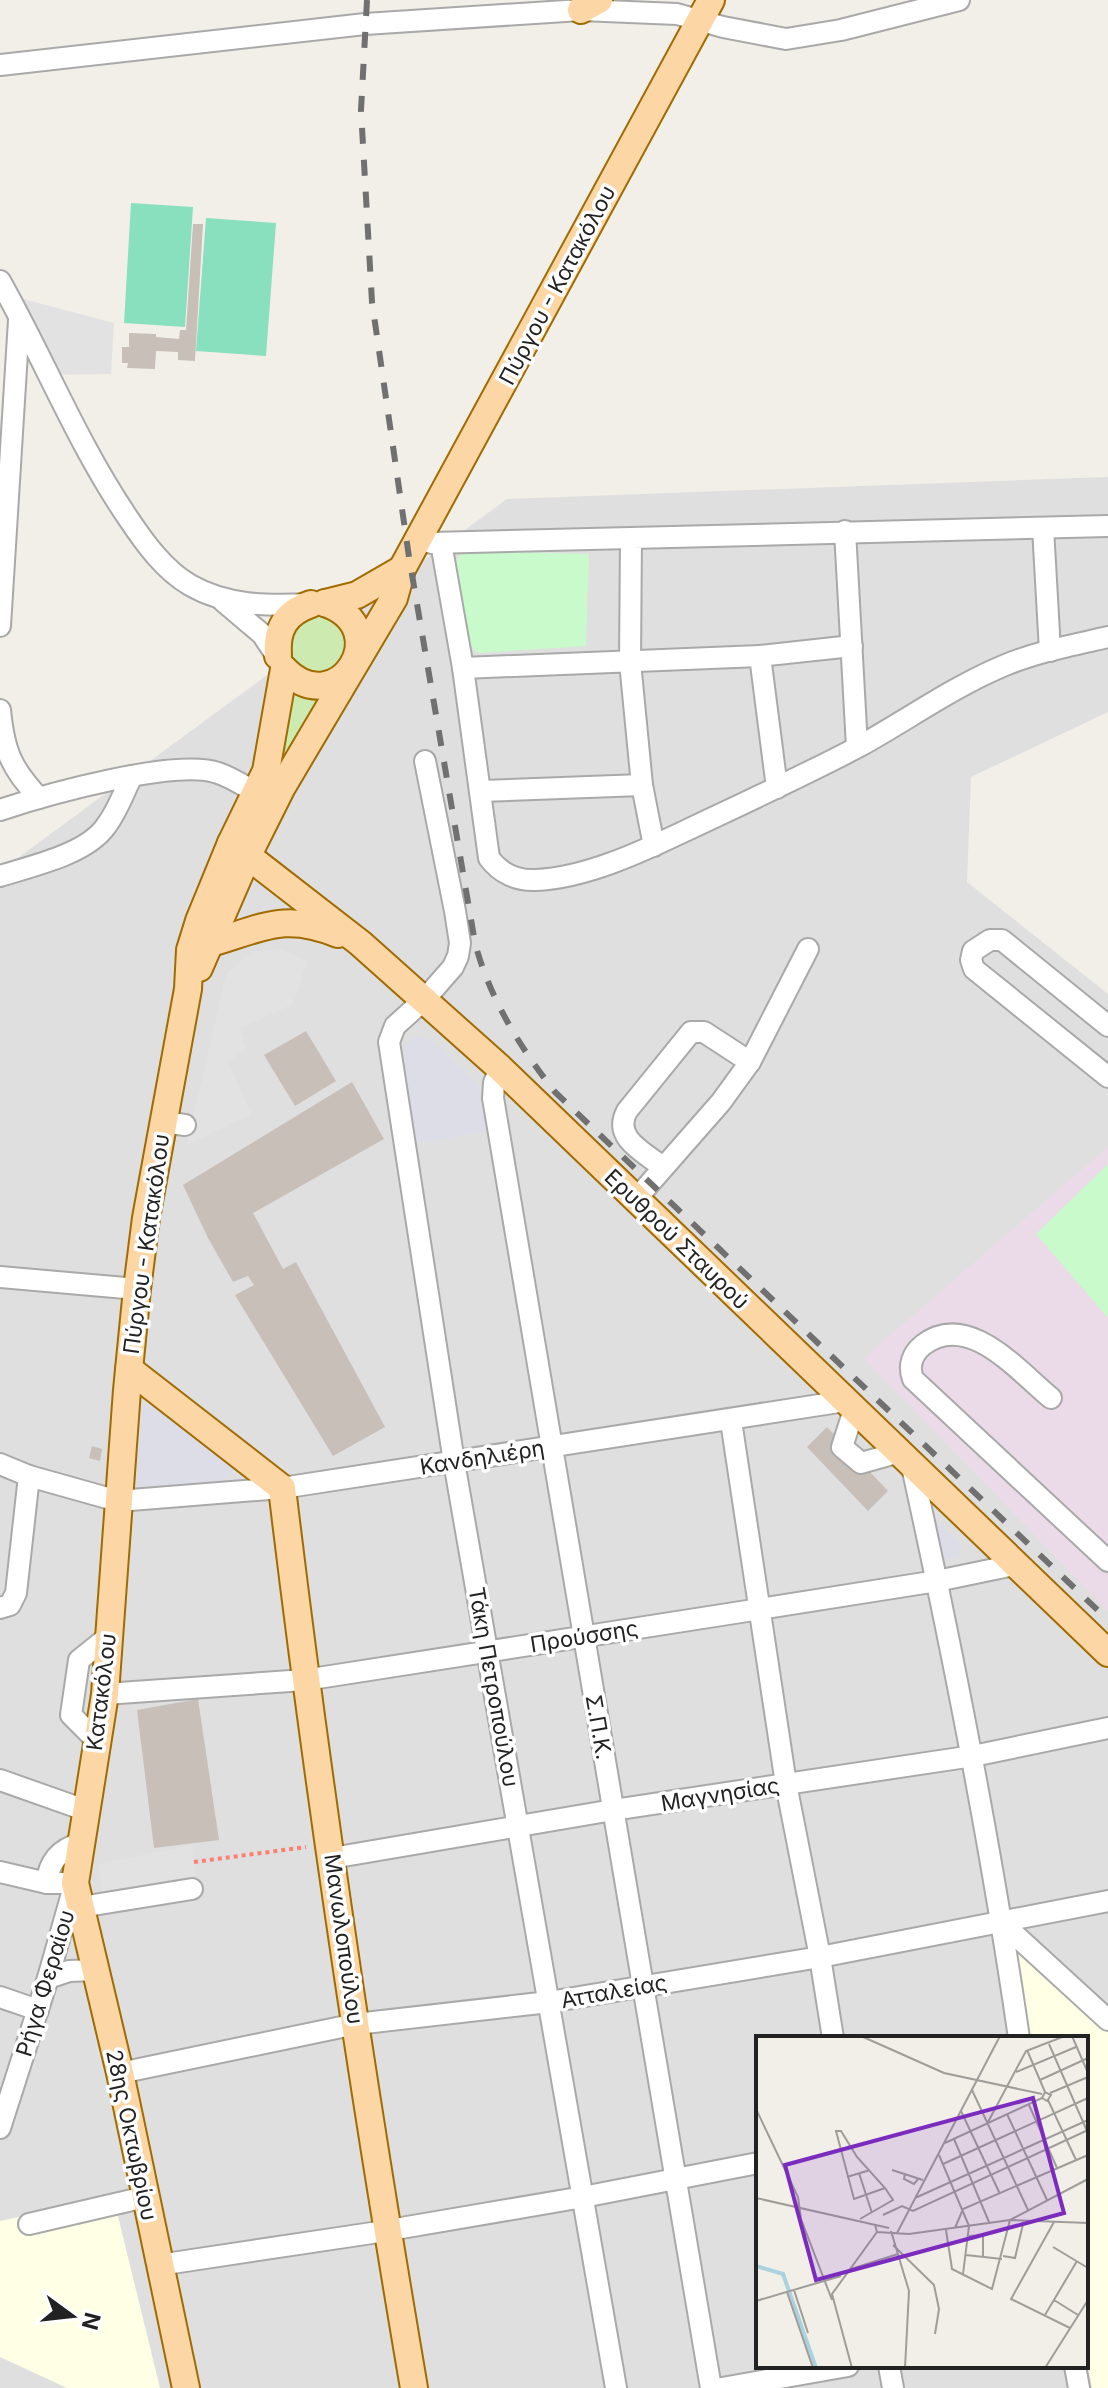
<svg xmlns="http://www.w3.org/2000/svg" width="1108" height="2388" viewBox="0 0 1108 2388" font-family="Inter,sans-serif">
	<rect width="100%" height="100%" fill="#f2efe9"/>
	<path fill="#e0dfdf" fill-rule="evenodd" d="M1108,477V712L971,777L967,882L1108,994V2388H0V871L507,499ZM758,2038H1086V2366H758Z"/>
	<polygon fill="#ebdbe8" points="1108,1147 1108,1611 864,1358"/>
	<g fill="#ffffe5">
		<polygon points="1007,1936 1108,2029 1108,2388 1092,2388 1086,2356 1086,2038 1026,2038"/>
		<polygon points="114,2196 115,2204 160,2388 67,2388 0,2357 0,2221"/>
	</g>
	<g fill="#cdebb0">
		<path d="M326,612L349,633L345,664L319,677L291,661C285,645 288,622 306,615C311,613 320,613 326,612Z"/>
		<polygon points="290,688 303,695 324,697 289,763 278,758"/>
	</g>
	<g fill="#c8facc">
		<polygon points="469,551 589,554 586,646 478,653 465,641 455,564 459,556"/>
		<polygon points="1107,1165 1108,1166 1108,1318 1036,1234"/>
	</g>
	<g fill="#88e0be">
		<polygon points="131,203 193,207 185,327 124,323"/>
		<polygon points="206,218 276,223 266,356 196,351"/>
	</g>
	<g fill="#e2e2e2">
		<polygon points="8,295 114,323 111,374 49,375"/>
		<polygon points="280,949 307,961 293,1004 240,1029 246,1049 228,1062 251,1114 187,1145 226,974 252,952"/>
		<polygon points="192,1845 196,1875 102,1891 98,1864"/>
	</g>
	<g fill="#dddde8">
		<polygon points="415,1037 421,1037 434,1043 479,1086 485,1132 416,1143 402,1054 404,1045"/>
		<polygon points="142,1405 154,1407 231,1456 234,1462 232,1474 226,1479 141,1492 133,1489 138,1408"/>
		<polygon points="933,1516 961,1544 960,1556 932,1561"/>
	</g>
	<g fill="#c7bfb8">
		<polygon points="193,224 203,224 195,361 178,360 178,352 156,351 155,369 127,368 128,363 122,363 122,347 129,347 129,333 156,334 156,337 179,339 180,330 186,330"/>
		<polygon points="306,1031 336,1081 295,1106 264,1055"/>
		<polygon points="352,1082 384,1139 253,1213 283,1269 296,1262 385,1427 333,1456 235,1295 254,1285 248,1276 233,1282 208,1238 183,1185"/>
		<polygon points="827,1427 888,1491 868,1511 807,1447"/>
		<polygon points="92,1446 102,1449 100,1461 89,1458"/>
		<polygon points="198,1699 219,1840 154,1848 137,1710"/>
	</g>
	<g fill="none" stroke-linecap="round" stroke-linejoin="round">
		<defs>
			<g id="minor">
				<polyline points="0,65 365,24 581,10 677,14 723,27 786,39 841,30 959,0"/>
				<path d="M0,281C44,359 77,443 128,518C144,542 164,570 190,585C226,606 268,606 309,604"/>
				<polyline points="1043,528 1050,651"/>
				<polyline points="845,531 857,747"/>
				<polyline points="431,543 631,538"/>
				<path d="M441,543L463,668L489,858C500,873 517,881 536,880C585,878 641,852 685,831C744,803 803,776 860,746C907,720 953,687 1003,666C1036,652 1073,645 1108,637"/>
				<polyline points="223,601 262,634 280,661"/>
				<polyline points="0,626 19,320"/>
				<polyline points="760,656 777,788"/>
				<polyline points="463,668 760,656 852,646"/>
				<path d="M0,710C4,751 11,768 39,798"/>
				<polyline points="425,761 455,911 460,943 458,956 453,967 425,999 395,1026 389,1042 454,1462 616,2388"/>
				<polyline points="481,791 642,785"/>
				<path d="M0,810C45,795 175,758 218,773C231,777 244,786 257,793"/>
				<polyline points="654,846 642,785 630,662 631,538 1108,526"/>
				<path d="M0,876C32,866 87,854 106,826C117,812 124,792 132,776"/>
				<polyline points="1108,1026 1002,940 990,940 973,951 971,960 974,969 1108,1077"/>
				<polyline points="500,1068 494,1083 493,1098 711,2388"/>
				<polyline points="163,1122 185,1125"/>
				<path d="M663,1167C645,1153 612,1138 627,1111L691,1032H704L750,1062"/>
				<polyline points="636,1199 721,1102 750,1062 808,949"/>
				<polyline points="0,1277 137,1289"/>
				<path d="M1051,1398C1018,1371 968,1310 923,1345C912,1354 908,1366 913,1379L1108,1561"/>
				<polyline points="854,1410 842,1447 861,1463 900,1452"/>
				<polyline points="731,1421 786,1784 820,1957 833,2038"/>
				<path d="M911,1462C953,1653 991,1844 1019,2038"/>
				<polyline points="0,1464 29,1476 118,1501 282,1488 845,1401"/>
				<polyline points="0,1608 10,1605 16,1593 29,1476"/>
				<polyline points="105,1694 305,1680 760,1609 937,1581 1014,1565"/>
				<polyline points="97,1741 71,1715 79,1660 109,1636"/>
				<polyline points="0,1780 85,1810"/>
				<polyline points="332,1858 613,1810 973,1756 1108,1728"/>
				<polyline points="0,1872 47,1883 75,1883 48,1978 0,2128"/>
				<path d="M47,1883C48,1863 60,1848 80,1844"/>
				<polyline points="81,1907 192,1889"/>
				<polyline points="1002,1923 1108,2020"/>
				<polyline points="48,1978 69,1971 97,1970"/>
				<polyline points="0,1997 38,2010"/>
				<polyline points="120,2073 356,2024 549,2002 820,1957 1108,1901"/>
				<polyline points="29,2224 145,2197"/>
				<polyline points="159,2265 372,2233 583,2197 758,2163"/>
				<polyline points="889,2366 893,2388"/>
				<polyline points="1075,2366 1079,2388"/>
				<polyline points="722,2388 848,2366"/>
			</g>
			<g id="major">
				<polyline points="581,10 599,0"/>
				<polyline points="325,603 357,595 402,569"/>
				<path d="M278,656C276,629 285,613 311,604"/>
				<path d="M284,669C338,724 398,628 325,603"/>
				<polyline points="231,843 360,943 500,1068 1108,1653"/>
				<path d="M211,943C263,928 284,912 338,934"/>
				<polyline points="199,968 248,855 282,787 394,598 402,569 711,0"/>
				<path d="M129,1369L282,1488C318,1789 363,2089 414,2388"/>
				<polyline points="186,2388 120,2073 75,1883 105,1694 127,1390 137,1289 146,1218 188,989 190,950 199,921 231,843 266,771 284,669"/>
			</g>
		</defs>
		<use href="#minor" stroke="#a9a9a9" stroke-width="24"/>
		<use href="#major" stroke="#a06b00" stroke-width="30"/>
		<polyline stroke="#fa8072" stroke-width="4" stroke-dasharray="4 4" stroke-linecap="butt" points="194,1862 306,1847"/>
		<use href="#minor" stroke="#fff" stroke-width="20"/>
		<use href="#major" stroke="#fcd6a4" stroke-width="26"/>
		<path stroke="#707070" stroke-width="6" stroke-dasharray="16 16" stroke-linecap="butt" d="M367,0L361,110L372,302L409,557L475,943C490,999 519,1046 555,1092L1108,1620"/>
	</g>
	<g text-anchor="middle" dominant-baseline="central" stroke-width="7" stroke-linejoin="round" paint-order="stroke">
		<g font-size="22" fill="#222" stroke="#fff">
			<text transform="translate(557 285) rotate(-62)">Πύργου - Κατακόλου</text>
			<text transform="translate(677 1239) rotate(44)">Ερυθρού Σταυρού</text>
			<text transform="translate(146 1244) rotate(-82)">Πύργου - Κατακόλου</text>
			<text transform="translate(482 1457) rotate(-9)">Κανδηλιέρη</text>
			<text transform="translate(584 1636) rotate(-9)">Προύσσης</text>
			<text transform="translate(494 1687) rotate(80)">Τάκη Πετροπούλου</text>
			<text transform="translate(101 1692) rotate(-83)">Κατακόλου</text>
			<text transform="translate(599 1727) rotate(80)">Σ.Π.Κ.</text>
			<text transform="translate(720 1794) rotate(-9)">Μαγνησίας</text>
			<text transform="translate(344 1939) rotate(82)">Μανωλοπούλου</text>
			<text transform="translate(45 1983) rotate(-73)">Ρήγα Φεραίου</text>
			<text transform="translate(614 1991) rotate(-10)">Ατταλείας</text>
			<text transform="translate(132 2135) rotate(78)">28ης Οκτωβρίου</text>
		</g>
	</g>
	<g transform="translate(756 2036)">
		<rect width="332" height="332" fill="#f2efe9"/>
		<path fill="none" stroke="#aad3df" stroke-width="4" d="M0,230L27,238L60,332"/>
		<path fill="none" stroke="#9f9d99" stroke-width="2" d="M105,0L188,37L286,58M316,0L332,37M293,8L331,95M271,14L289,56M260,36L320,11M284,44L332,22M216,54L272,174M294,57L332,41M292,64L320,124M273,69L301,132M0,73L42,161L45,183L76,264M205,75L244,158M251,78L291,164M232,86L270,15L309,0M198,103L233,186M189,107L286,62L289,56L295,59L291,65L286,62M183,119L213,190L207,238M187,128L332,62M136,134L167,144M103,137L116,177M149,137L148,143L158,148L163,142M91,141L114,134M0,162L133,192M159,162L332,84M127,179L146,170L157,175L332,94M104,183L137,164L129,152L101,121L85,95H80L98,163L129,152M298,186L255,263L314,292M119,189L121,196L153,198L254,184L332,143M199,192L207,173L332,119M190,194L196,233L236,253L254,184L332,187M135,195L153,255L149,332M141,197L244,0M213,200L227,199V221M137,209L178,249L183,273L179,298M297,211L332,232M210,219L246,223M247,220L259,222L268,184M95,233L142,218M38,254L52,297M31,256L57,332M298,264L322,279M0,265L85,240M289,279L321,225M96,332L76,258L121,196M289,332L332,264"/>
		<path fill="#7b2cbf" fill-opacity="0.15" stroke="#7b2cbf" stroke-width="4" d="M277,62L308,177L60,244L29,129Z"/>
		<rect width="332" height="332" fill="none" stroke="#222" stroke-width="4"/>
	</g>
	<g transform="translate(72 2316) rotate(105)" stroke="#ffffff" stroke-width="6" paint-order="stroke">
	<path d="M0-6L14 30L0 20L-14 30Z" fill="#222222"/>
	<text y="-12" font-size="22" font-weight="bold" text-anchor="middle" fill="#222222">N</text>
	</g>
</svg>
